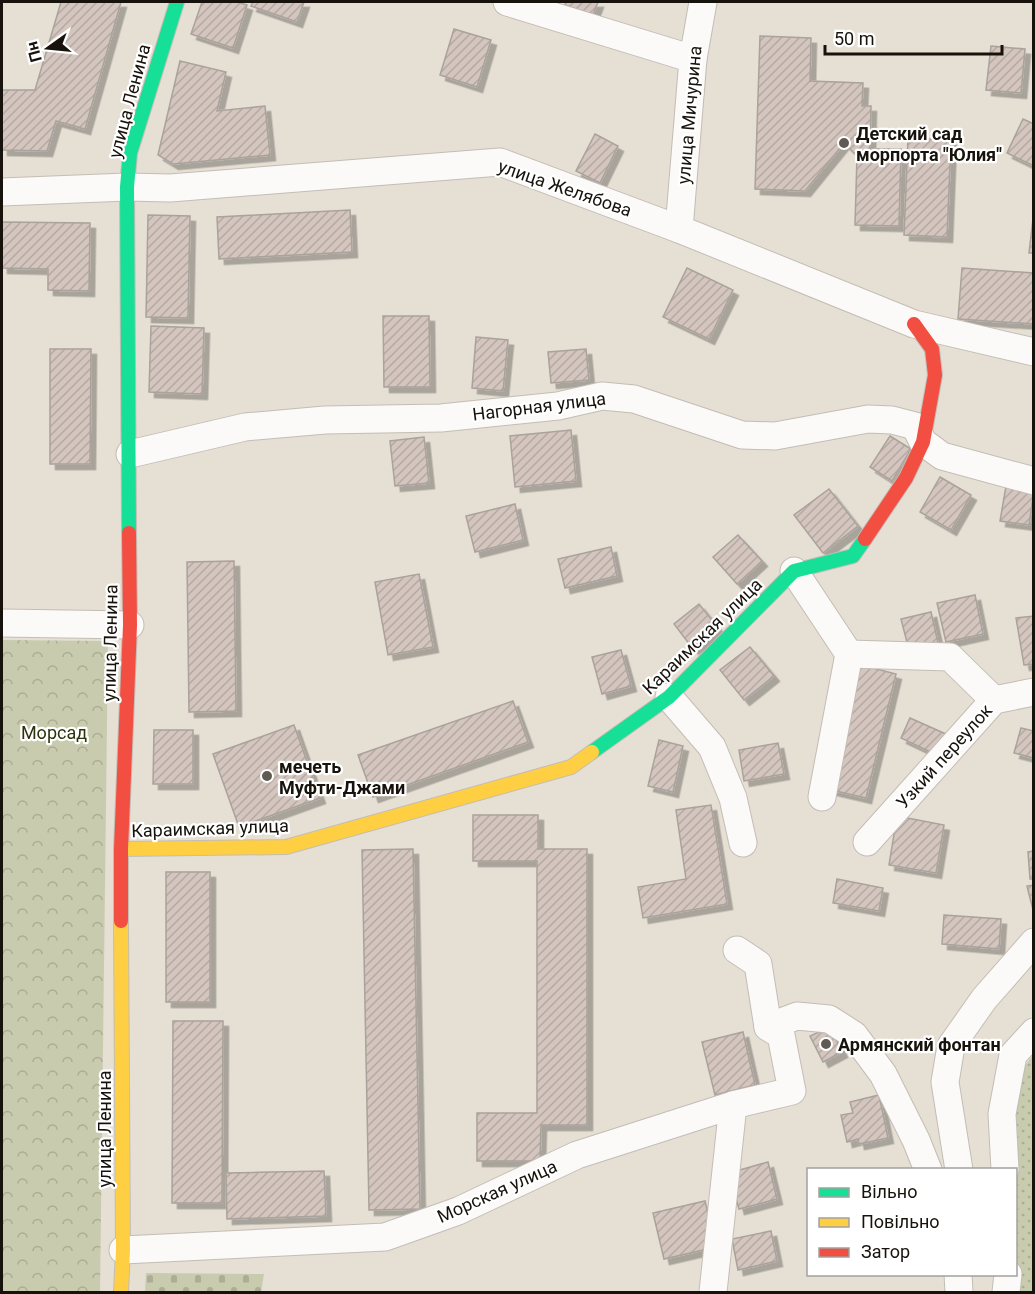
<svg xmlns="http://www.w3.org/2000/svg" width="1035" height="1294" viewBox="0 0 1035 1294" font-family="Roboto,sans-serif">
	<defs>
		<pattern id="grass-dots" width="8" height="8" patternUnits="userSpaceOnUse" patternTransform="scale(1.5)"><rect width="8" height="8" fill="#c8cbad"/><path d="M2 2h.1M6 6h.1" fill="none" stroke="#abad94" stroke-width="1.8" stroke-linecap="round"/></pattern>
		<pattern id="forest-crowns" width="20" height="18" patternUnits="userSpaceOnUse" patternTransform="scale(1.5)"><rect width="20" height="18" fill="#c8cbad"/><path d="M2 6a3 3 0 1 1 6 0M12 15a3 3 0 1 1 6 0" fill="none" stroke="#abad94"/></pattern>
		<pattern id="cemetery-stones" width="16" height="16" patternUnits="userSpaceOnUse" patternTransform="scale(1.5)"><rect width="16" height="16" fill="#c8cbad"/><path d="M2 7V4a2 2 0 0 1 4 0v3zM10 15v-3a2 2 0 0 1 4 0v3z" fill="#abad94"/></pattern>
		<pattern id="building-hatch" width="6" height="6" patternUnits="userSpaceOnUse" patternTransform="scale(1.5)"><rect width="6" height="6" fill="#d4c6bf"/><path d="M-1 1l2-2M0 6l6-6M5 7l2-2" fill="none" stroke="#b5a9a3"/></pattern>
		<filter id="shadow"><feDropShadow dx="5.5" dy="5.5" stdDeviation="0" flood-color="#0004"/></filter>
	</defs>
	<rect width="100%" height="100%" fill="#e6dfd4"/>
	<polygon fill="url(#grass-dots)" points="1033,1055 1033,1292 1018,1292 1016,1170 1012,1114 1019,1074"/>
	<polygon fill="url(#forest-crowns)" points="2,640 108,641 100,1292 2,1292"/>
	<polygon fill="url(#cemetery-stones)" points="146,1273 264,1274 261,1292 145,1292"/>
	<g fill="url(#building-hatch)" stroke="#aaa29c" stroke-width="1.5" filter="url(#shadow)">
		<polygon points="61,2 121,2 85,129 56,121 47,151 2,150 2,90 35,90"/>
		<polygon points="202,2 237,2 247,5 233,48 191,34"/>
		<polygon points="253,2 304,2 297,22 251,6"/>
		<polygon points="566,2 598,2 593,15 565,5"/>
		<polygon points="454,29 491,40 477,87 440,75"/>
		<polygon points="760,36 811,38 810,81 863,83 862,106 871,106 870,149 901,149 899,226 855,225 857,156 844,143 805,191 755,189"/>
		<polygon points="991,46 1025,49 1021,93 986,90"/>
		<polygon points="180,61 226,72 217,111 265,106 270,155 173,164 158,155"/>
		<polygon points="1023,119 1034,124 1034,166 1007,153"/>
		<polygon points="595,134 618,146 600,183 576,171"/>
		<polygon points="908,138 951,140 947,237 904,235"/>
		<polygon points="350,210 352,252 219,259 217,217"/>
		<polygon points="1034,210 1034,253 1029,253"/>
		<polygon points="148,215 190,216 188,318 146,317"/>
		<polygon points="2,222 90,223 89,291 48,290 48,269 2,268"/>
		<polygon points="687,268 733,290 709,339 663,317"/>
		<polygon points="962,268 1034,273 1034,324 958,319"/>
		<polygon points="383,316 429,316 430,387 384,387"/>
		<polygon points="151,326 204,328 202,394 149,392"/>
		<polygon points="476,337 508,340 503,391 472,388"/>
		<polygon points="50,349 91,349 90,464 50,464"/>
		<polygon points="586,349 589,380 551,383 548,352"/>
		<polygon points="571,430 576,481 515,487 510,436"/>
		<polygon points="890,436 911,449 892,481 870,467"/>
		<polygon points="424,437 429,483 395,486 390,441"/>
		<polygon points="940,477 971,495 951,530 920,512"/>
		<polygon points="1006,486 1034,490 1029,525 1000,521"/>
		<polygon points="829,489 858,526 823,553 794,515"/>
		<polygon points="515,504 523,540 475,552 466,516"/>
		<polygon points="738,535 762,561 737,584 713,557"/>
		<polygon points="611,547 617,576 565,588 558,559"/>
		<polygon points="234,561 236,711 189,712 187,562"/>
		<polygon points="419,574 433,647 388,655 375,582"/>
		<polygon points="975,595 983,634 946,642 937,603"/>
		<polygon points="699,604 719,629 693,649 674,624"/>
		<polygon points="931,612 938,643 909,650 901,619"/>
		<polygon points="1034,616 1034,664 1024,665 1016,618"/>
		<polygon points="750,647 774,676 744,700 720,670"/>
		<polygon points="621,650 631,686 602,694 592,657"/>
		<polygon points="857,664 896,674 866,798 827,789"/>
		<polygon points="513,701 528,742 373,797 358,755"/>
		<polygon points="910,718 948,735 939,756 901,738"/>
		<polygon points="294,725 320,798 239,827 213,754"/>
		<polygon points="1021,728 1034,731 1034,758 1014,753"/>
		<polygon points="154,730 193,730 193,784 153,784"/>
		<polygon points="659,740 683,746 673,792 648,786"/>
		<polygon points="778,743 784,774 744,781 739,750"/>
		<polygon points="711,805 727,904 643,918 638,887 686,879 676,810"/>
		<polygon points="473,815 538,815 538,849 587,849 587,1125 541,1125 540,1161 477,1161 477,1113 537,1113 537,861 473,861"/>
		<polygon points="897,816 944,825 936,873 889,865"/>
		<polygon points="413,849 420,1209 369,1210 362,850"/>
		<polygon points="1034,851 1034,879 1030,879 1028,852"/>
		<rect x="166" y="872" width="44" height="130"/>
		<polygon points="837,879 883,888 879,911 833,903"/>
		<polygon points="1034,885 1034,910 1033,910 1027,886"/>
		<polygon points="944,915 1001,919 999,949 942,944"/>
		<polygon points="173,1021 223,1021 222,1203 172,1203"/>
		<polygon points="830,1027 842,1052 823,1062 810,1036"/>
		<polygon points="743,1032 755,1085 715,1095 702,1042"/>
		<polygon points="879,1095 888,1138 859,1144 858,1139 847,1142 841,1115 853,1113 850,1102"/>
		<polygon points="768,1162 777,1199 739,1209 729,1173"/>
		<polygon points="324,1171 326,1216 227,1219 226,1173"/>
		<polygon points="705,1201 716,1247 664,1259 653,1213"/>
		<polygon points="771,1231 777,1261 738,1270 732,1239"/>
	</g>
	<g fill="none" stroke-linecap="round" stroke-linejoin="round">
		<defs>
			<g id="street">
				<polyline points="507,2 693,59"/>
				<polyline points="2,192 127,187 170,188 500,162 679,229 914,324 1034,352"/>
				<polyline points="679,229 693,59 703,2"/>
				<polyline points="130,454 245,427 325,420 441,418 558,406 602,396 634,399 742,435 775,436 868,419 892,420 915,426 923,442 942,456 1034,481"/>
				<polyline points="794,571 849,654 822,797"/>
				<polyline points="2,623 130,625"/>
				<polyline points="849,654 950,657 994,700"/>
				<polyline points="669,697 712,747 733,798 743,843"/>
				<polyline points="867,842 994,700 1034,692"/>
				<polyline points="737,950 758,964 768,1027 797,1016 829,1019 854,1035 883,1074 916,1140 928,1170"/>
				<polyline points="959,1170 945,1082 951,1046 984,999 1034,942"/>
				<polyline points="1005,1170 1002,1114 1013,1055 1034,1032"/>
				<polyline points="123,1250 385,1237 458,1211 577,1155 733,1105 792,1091 781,1035 768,1027"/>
				<polyline points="958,1274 959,1292"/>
				<polyline points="713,1292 733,1105"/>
				<polyline points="1006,1292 1008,1274"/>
			</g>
			<g id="fast">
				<polyline points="129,533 127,187 130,153 177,2"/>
				<polyline points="592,752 669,697 794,571 853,556 865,539"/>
			</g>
			<g id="slow">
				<polyline points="121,849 286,847 571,767 592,752"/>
				<polyline points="121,1292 123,1250 121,921"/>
			</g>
			<g id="jam">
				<polyline points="865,539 906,478 923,442 935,375 932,349 914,324"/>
				<polyline points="121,921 121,849 130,625 129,533"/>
			</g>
		</defs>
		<use href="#street" stroke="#c3bdb5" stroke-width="29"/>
		<use href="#fast" stroke="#c3bdb5" stroke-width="16"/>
		<use href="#slow" stroke="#c3bdb5" stroke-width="16"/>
		<use href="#jam" stroke="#c3bdb5" stroke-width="16"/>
		<use href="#street" stroke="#fbfaf9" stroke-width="27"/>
		<use href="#fast" stroke="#16e098" stroke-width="14"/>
		<use href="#slow" stroke="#ffcf43" stroke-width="14"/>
		<use href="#jam" stroke="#f24e42" stroke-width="14"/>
	</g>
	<g fill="#5f5a52" stroke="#fff" stroke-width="2">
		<circle cx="844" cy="143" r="6"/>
		<circle cx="267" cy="776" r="6"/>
		<circle cx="826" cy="1044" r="6"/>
	</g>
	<g text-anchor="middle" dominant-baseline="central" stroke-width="4.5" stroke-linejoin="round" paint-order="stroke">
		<g font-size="18" fill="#17130c" stroke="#fff">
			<text transform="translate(129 101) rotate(-75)">улица Ленина</text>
			<text transform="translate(689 115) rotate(-85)">улица Мичурина</text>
			<text transform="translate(565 188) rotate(19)">улица Желябова</text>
			<text transform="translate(539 406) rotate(-7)">Нагорная улица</text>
			<text transform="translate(702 636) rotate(-44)">Караимская улица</text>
			<text transform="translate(110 643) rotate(-89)">улица Ленина</text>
			<text transform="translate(944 756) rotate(-48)">Узкий переулок</text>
			<text transform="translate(210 828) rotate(-2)">Караимская улица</text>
			<text transform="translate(104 1129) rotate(-90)">улица Ленина</text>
			<text transform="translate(497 1191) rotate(-24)">Морская улица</text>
		</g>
		<g font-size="18" font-weight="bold" fill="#17130c" stroke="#fff" text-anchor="start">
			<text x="856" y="133">Детский сад<tspan x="856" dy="21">морпорта "Юлия"</tspan></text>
			<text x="279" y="766">мечеть<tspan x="279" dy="21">Муфти-Джами</tspan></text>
			<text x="838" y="1044">Армянский фонтан</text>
		</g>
		<g font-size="18" fill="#2b330b" stroke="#fff">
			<text x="54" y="732">Морсад</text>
		</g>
	</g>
	<rect width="1035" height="1294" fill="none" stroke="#17130c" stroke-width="6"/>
	<rect x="807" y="1168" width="210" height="108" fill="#ffffff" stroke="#a2a19e" stroke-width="1.5"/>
	<rect x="819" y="1188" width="30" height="9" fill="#16e098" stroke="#a2a19e" stroke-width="1.5"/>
	<text x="861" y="1198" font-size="18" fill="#17130c">Вільно</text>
	<rect x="819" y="1218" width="30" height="9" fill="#ffcf43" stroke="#a2a19e" stroke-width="1.5"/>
	<text x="861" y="1228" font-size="18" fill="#17130c">Повільно</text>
	<rect x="819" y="1248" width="30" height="9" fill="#f24e42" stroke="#a2a19e" stroke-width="1.5"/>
	<text x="861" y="1258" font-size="18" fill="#17130c">Затор</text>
	<g transform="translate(48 48) rotate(255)" stroke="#ffffff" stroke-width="4.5" paint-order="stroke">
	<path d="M0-4.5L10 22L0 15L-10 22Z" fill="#17130c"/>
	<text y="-9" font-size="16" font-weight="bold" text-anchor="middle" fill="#17130c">Пн</text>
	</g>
	<path d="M825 45v9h177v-9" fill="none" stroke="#17130c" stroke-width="3"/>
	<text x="834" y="45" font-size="18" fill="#17130c" stroke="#ffffff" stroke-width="4.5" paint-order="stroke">50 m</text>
</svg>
